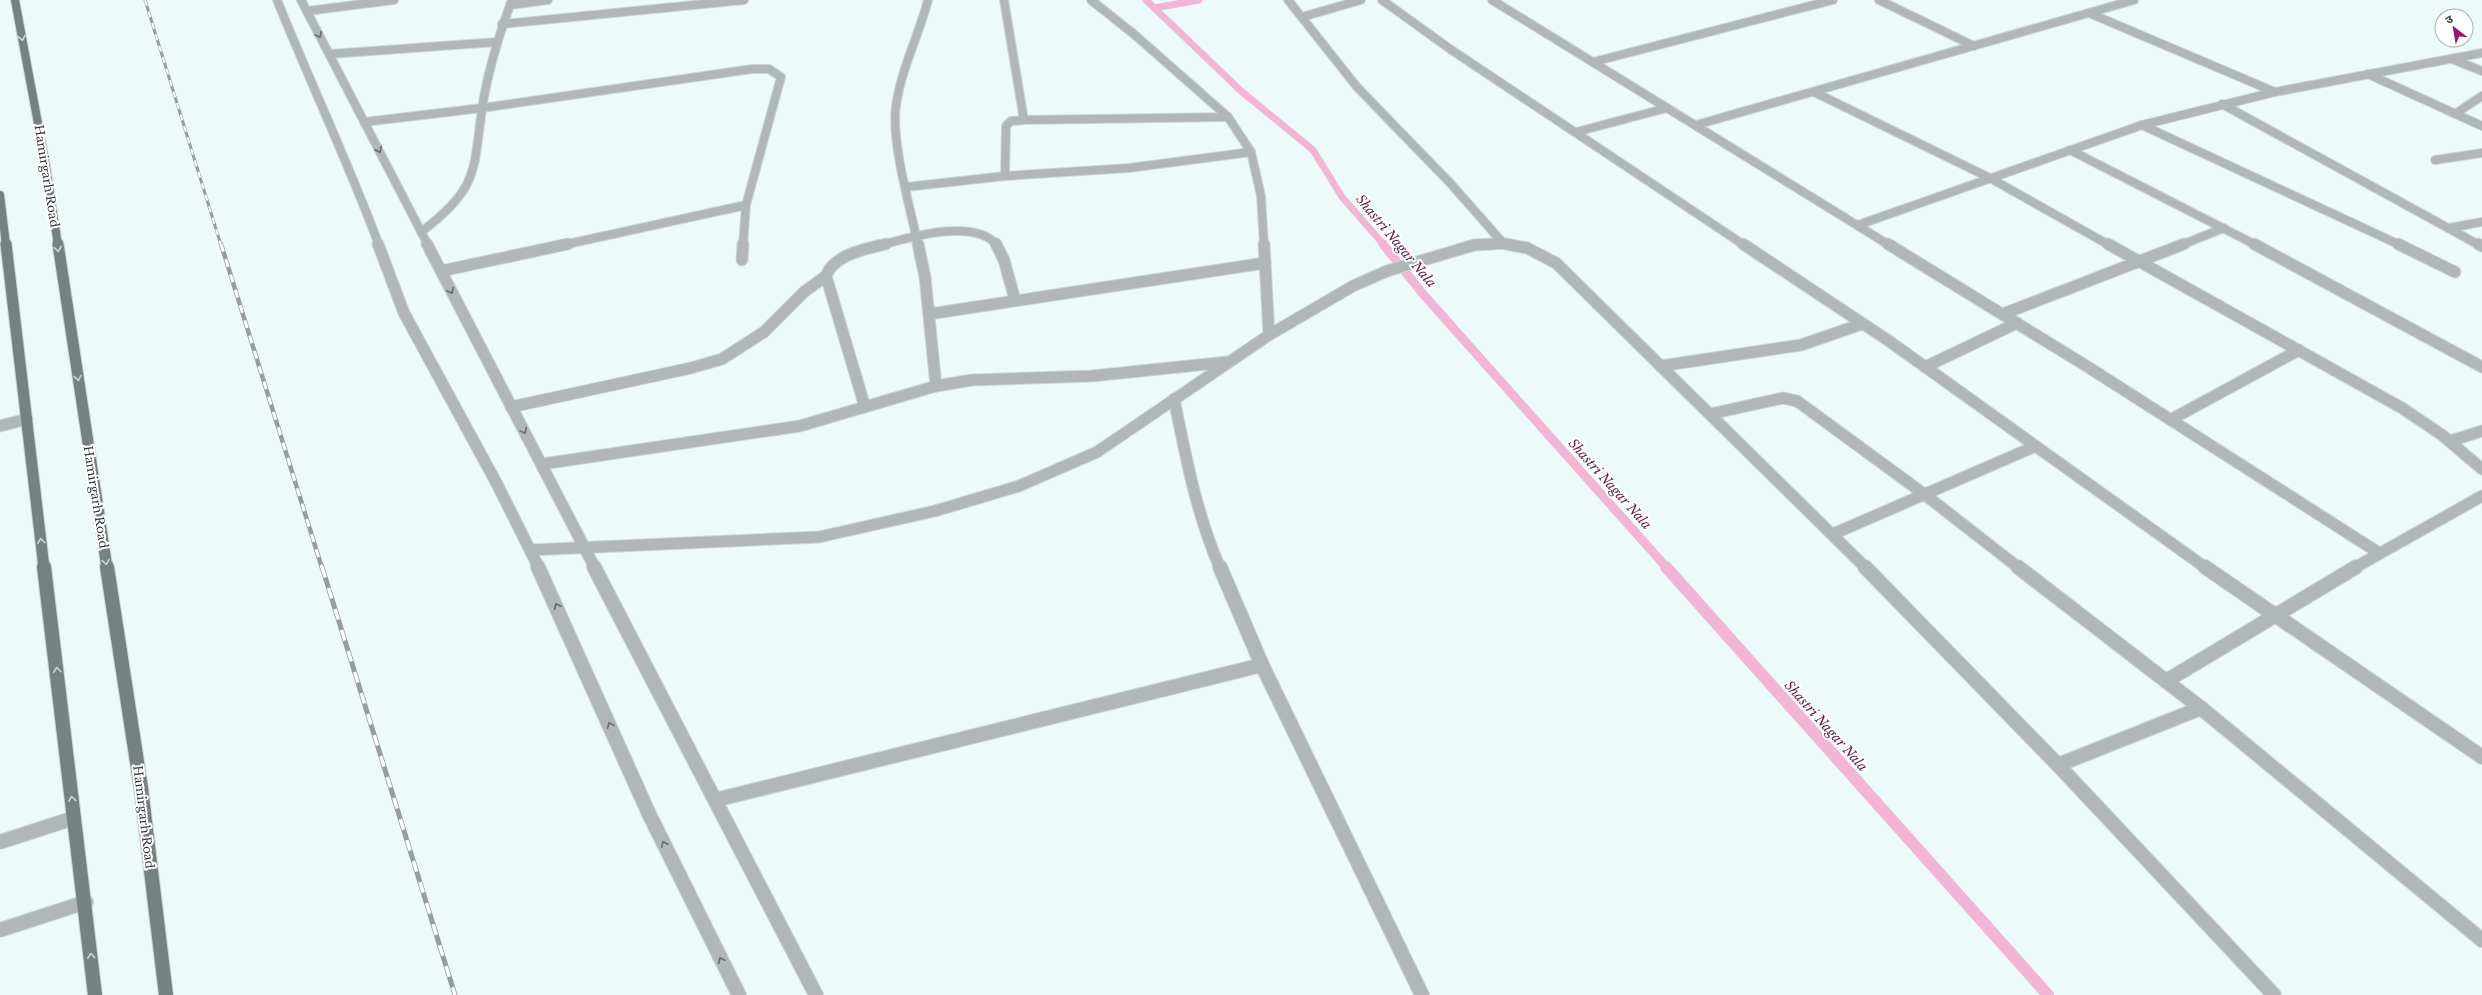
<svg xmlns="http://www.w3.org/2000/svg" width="2482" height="995" viewBox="0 0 2482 995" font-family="'Libre Baskerville','Noto Sans Devanagari',serif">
	<rect width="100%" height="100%" fill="#ecfbfa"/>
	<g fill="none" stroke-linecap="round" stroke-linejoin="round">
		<g stroke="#f2b5d6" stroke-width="7">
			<polyline points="1146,0 1241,91 1313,150 1342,197 1384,245"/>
			<polyline points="1154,8 1199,0"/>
		</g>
		<polyline stroke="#f2b5d6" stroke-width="9" points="1383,244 1423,294 1667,568"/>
		<polyline stroke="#f2b5d6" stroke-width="12" points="1666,567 2048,995"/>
		<defs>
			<g id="minor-far2">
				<path d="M277,0C310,82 348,162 379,245"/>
				<polyline points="301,0 428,245"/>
				<polyline points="1004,0 1024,120 1228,117"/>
				<polyline points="1091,0 1135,35 1228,117 1251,152 1261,196 1264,245"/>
				<polyline points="1288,0 1357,87 1451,184 1503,243"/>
				<polyline points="1382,0 1450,49 1744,245"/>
				<polyline points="1492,0 1889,245"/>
				<polyline points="1879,0 1974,46"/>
				<polyline points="510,5 548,0"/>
				<polyline points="307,11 394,0"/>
				<polyline points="2089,13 2275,92"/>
				<polyline points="1302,17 1361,0"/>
				<polyline points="502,24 744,0"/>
				<polyline points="330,54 497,42"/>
				<polyline points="2452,59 2482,71"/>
				<polyline points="1593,62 1833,0"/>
				<polyline points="2368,74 2482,126"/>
				<polyline points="1814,92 1990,178 2109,245"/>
				<polyline points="2222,104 2479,245"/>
				<polyline points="2455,114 2482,96"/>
				<polyline points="364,122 482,108 752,69 769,69 781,77 746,205 743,245"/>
				<polyline points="1696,125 2134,0"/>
				<polyline points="2142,125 2400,245"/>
				<polyline points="1576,132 1667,108"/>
				<polyline points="2070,150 2256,245"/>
				<polyline points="2435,160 2482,153"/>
				<polyline points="1005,176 1006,126 1011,121 1024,120"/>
				<polyline points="906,187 1005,176 1129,168 1251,152"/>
				<polyline points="1858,225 2142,125 2275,92 2482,53"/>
				<polyline points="2449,228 2482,222"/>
				<path d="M421,232C484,185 472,166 484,97C490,64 500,32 512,0"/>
				<polyline points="563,245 746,205"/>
				<path d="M882,245C911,237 974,218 997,245"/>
				<path d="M918,245C910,206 891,143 896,106C901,69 919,35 928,0"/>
				<polyline points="1479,245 1511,245"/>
				<polyline points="2181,245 2224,228"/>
			</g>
			<g id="minor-far1">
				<polyline points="378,244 404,313 497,484 539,568"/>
				<polyline points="427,244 595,568"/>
				<polyline points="918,244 925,277 936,386"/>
				<polyline points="996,244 1004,260 1015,300"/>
				<polyline points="1264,244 1269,335"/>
				<polyline points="1506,244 1527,248 1556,263 1866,568"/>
				<polyline points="1743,244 1889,341 2206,568"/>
				<polyline points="1888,244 2088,367 2379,553"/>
				<polyline points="2108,244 2402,408 2442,435 2482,469"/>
				<polyline points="2254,244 2482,367"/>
				<polyline points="2398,244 2455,272"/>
				<polyline points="2478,244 2482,246"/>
				<polyline points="742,260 743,244"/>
				<polyline points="441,271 568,244"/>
				<polyline points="929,314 1265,263"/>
				<polyline points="2003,314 2184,244"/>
				<polyline points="1660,366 1801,345 1862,324"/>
				<polyline points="1925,367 2017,323"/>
				<path d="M1174,399C1186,457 1196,513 1220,568"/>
				<polyline points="511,407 691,368 722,359 764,332 804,292 826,276"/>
				<path d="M865,407L826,276C834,254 866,249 886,244"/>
				<polyline points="1710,414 1783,398 1797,401 1924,494 2019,568"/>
				<polyline points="2172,419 2299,350"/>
				<polyline points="0,426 27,419"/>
				<polyline points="2450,441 2482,431"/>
				<polyline points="542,464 800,426 936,386 972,380 1092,376 1227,362"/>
				<polyline points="1833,534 2036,446"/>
				<polyline points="530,550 819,537 935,511 1019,486 1097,452 1269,335 1353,286 1387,271 1474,245 1494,244"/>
				<polyline points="2354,568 2482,496"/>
			</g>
			<g id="minor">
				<polyline points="538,567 649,814 739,995"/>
				<polyline points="594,567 816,995"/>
				<polyline points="1220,567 1262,665 1422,995"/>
				<polyline points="1865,567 2058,765 2274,995"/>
				<polyline points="2018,567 2201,708 2482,940"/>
				<polyline points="2205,567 2482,757"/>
				<polyline points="2166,681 2356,567"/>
				<polyline points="2058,765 2201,708"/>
				<polyline points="715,800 1262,665"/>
				<polyline points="0,842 74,818"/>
				<polyline points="0,930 86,902"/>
			</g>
			<g id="major-far2">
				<polyline points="15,0 45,161 58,245"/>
				<polyline points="0,195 6,245"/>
			</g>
			<g id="major-far1">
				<polyline points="6,244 44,568"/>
				<polyline points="58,244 107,568"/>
			</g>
			<g id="major">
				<polyline points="44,567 95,995"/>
				<polyline points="107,567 141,788 166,995"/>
			</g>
		</defs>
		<use href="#minor-far2" stroke="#cbd8d7" stroke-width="10"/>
		<use href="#minor-far1" stroke="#cbd8d7" stroke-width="13"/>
		<use href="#minor" stroke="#cbd8d7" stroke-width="16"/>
		<use href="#major-far2" stroke="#cbd8d7" stroke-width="10"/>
		<use href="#major-far1" stroke="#cbd8d7" stroke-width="13"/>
		<use href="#major" stroke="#cbd8d7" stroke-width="16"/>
		<use href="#minor-far2" stroke="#b1b7b7" stroke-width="8"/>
		<use href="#minor-far1" stroke="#b1b7b7" stroke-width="11"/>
		<use href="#minor" stroke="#b1b7b7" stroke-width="14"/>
		<use href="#major-far2" stroke="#768281" stroke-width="8"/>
		<use href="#major-far1" stroke="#768281" stroke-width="11"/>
		<use href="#major" stroke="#768281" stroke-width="14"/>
		<defs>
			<polyline id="rail-far2" points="145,0 221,245"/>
			<polyline id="rail-far1" points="221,244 322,568"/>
			<polyline id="rail" points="322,567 455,995"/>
		</defs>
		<use href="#rail-far2" stroke="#939e9d" stroke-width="3"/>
		<use href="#rail-far1" stroke="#939e9d" stroke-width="4.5"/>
		<use href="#rail" stroke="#939e9d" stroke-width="5"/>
		<use href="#rail-far2" stroke="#fff" stroke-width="2" stroke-dasharray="6" stroke-linecap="butt"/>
		<use href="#rail-far1" stroke="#fff" stroke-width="3" stroke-dasharray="8" stroke-linecap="butt"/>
		<use href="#rail" stroke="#fff" stroke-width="3.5" stroke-dasharray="11" stroke-linecap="butt"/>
	</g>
	<defs><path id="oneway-chevron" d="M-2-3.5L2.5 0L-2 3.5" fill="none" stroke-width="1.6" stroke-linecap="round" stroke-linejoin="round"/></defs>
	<g stroke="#656b6a">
		<use href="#oneway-chevron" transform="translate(319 35) rotate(62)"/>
		<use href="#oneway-chevron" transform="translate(379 150) rotate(63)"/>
		<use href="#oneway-chevron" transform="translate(451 291) rotate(63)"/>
		<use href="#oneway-chevron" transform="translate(524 431) rotate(62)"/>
		<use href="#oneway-chevron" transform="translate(557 606) rotate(-114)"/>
		<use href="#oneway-chevron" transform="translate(610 725) rotate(-114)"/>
		<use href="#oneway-chevron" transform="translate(664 844) rotate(-116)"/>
		<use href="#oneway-chevron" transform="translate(721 960) rotate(-116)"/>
	</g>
	<g stroke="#cfd3d3">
		<use href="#oneway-chevron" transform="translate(22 38) rotate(79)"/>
		<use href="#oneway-chevron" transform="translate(58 249) rotate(81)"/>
		<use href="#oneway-chevron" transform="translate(78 378) rotate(81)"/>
		<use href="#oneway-chevron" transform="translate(41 541) rotate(-97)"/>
		<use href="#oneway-chevron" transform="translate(106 562) rotate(81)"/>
		<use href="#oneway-chevron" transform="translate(57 670) rotate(-97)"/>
		<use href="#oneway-chevron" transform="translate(72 799) rotate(-97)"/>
		<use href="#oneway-chevron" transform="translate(91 956) rotate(-96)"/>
	</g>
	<g text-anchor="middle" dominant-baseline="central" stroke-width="4" stroke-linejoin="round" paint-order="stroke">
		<g font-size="12" fill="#323837" stroke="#fff">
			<text transform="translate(47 176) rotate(81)">Hamirgarh Road</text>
			<text transform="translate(96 497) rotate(81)">Hamirgarh Road</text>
			<text transform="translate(144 817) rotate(83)">Hamirgarh Road</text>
		</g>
		<g font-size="13" font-style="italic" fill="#601b47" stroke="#fff">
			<text transform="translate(1396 241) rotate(50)">Shastri Nagar Nala</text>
			<text transform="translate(1610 484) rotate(48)">Shastri Nagar Nala</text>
			<text transform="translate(1826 726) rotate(48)">Shastri Nagar Nala</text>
		</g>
	</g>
	<g transform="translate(2454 28) rotate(329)"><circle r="19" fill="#ffffff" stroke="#adafaf"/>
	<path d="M0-3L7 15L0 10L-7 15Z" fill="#96166e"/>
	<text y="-6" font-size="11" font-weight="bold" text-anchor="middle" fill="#323837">उ</text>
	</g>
</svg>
